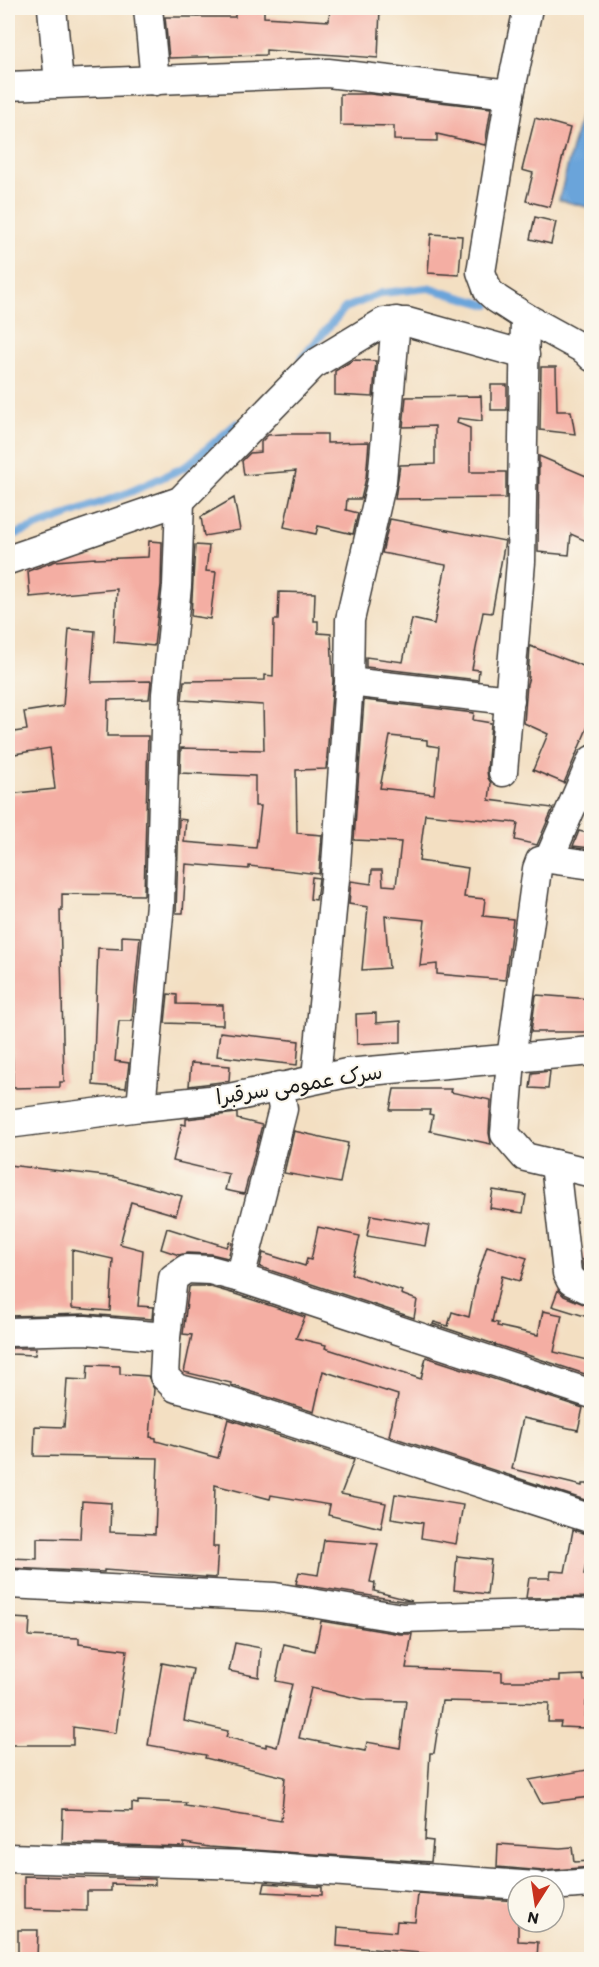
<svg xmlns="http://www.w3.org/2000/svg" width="599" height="1967" viewBox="0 0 599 1967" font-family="Itim,'Playpen Sans Arabic',sans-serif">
	<rect width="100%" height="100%" fill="#fbf7ec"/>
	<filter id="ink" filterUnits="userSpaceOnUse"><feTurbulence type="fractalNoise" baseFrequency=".0167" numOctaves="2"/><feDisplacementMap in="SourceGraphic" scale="12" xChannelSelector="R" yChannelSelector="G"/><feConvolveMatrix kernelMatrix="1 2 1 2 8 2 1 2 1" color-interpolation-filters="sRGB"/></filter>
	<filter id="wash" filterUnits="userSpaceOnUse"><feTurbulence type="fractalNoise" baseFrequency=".008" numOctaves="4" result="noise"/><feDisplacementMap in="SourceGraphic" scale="24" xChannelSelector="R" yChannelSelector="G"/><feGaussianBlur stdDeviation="1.35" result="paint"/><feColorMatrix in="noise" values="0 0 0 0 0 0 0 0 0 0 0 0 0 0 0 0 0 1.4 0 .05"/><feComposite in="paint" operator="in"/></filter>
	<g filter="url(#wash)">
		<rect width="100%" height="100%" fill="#f3dfc2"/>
		<polygon fill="#6ba4da" stroke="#44607b" stroke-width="1.5" points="581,112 591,115 591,208 559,200"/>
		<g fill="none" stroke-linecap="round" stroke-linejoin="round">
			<g stroke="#6ba4da" stroke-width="8">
				<polyline points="301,359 345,308 382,293 428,288 488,305"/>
				<polyline points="8,537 130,492 185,467 237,423"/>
			</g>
		</g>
		<g id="blocks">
			<g fill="#f4aea3" fill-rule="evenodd">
				<polygon points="330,8 380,8 378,58 266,50 266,55 169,58 165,17 235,17 235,10 264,9 264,17 329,21"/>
				<polygon points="340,94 370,94 491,108 485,145 437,134 437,141 394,140 394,126 340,125"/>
				<polygon points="535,118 570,128 550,207 526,201 533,173 522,170"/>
				<polygon points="535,217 556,222 551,244 530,239"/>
				<polygon points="431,234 462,236 459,275 428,273"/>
				<polygon points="353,360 376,361 373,397 335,395 335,371"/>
				<polygon points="541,367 556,367 557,411 571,411 575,434 540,430"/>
				<rect x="491" y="385" width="16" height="25"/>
				<polygon points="481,396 482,421 458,418 457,423 470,428 470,472 506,472 506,498 395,499 400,465 435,464 435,426 403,427 406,397"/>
				<polygon points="284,434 327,434 327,443 369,442 366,478 361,499 347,499 346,510 358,513 353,534 318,526 316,534 284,527 296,471 244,475 242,461 250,453 261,452 261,442 268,435"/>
				<polygon points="539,456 591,478 591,543 571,534 569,555 538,552"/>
				<polygon points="234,498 240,530 204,536 201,517"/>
				<polygon points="390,519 505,541 492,613 483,612 472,669 479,670 478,680 366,667 366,657 403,662 412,619 434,624 446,565 382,553"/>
				<polygon points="149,541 162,542 161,585 154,646 114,642 117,589 30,597 28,571 56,561 95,558 95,559 148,557"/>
				<polygon points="195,545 209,546 206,571 216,572 210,619 191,616"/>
				<polygon points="279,592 315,593 314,621 318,621 318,633 331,634 333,681 326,769 296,770 297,833 322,835 319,874 249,866 249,869 186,864 183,913 176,913 179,819 186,820 184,842 256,848 261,806 255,806 255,776 180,773 181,748 264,750 263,705 182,700 184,681 265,680 265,675 273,676 274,620 278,620"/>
				<polygon points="69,629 95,631 91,682 151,681 149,699 108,700 107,736 148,736 144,895 62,894 62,910 60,910 64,1082 60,1082 60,1087 13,1088 12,1034 8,1034 8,794 55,789 50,748 8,755 8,733 27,730 24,712 63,706"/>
				<polygon points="530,646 591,669 591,719 564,783 533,770 548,734 524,723 527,684 529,677 528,677"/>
				<path d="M364,700L474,713L473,720L491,723L487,771L488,778L491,783L489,800L553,808L537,845L515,840L518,823L425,814L419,861L468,868L464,897L485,899L483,916L513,919L505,980L437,974V964L420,966L425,920L385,916L389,968L362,970L368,907L349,904L351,881L371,884L372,870H382L383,885L396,886L401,842L354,840ZM390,736L427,740V745L439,747L434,794L380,788Z"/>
				<polygon points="579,831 591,834 591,848 573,846"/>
				<polygon points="312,877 319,878 316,900 310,899"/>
				<polygon points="122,936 140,937 132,1021 119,1021 115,1061 129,1063 126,1088 93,1085 98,948 122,949"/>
				<polygon points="168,994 177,995 177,1004 223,1005 223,1025 165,1023"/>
				<polygon points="536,995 591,999 591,1032 531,1032"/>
				<polygon points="376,1013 376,1023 401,1021 401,1042 357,1044 356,1014"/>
				<polygon points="220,1032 299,1041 297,1065 217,1056"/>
				<polygon points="191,1063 230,1066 229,1081 189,1086"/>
				<polygon points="550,1071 548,1089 530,1088 532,1073"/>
				<polygon points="394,1089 451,1089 450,1092 491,1100 489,1133 491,1144 430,1131 433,1115 429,1114 430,1110 390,1110"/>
				<polygon points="237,1113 237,1119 262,1125 244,1194 225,1190 229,1174 173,1161 182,1124 186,1125 186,1119"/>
				<polygon points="294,1131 348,1143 340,1183 284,1173"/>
				<path d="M8,1165L114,1177L182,1196L176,1215L131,1202L120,1244L143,1250L138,1306L153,1307L152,1319L85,1314L8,1316ZM72,1250L113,1259L110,1311L72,1308Z"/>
				<polygon points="493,1190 526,1195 523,1213 490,1208"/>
				<polygon points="371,1215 429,1225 425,1246 367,1236"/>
				<polygon points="318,1227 360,1236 351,1274 402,1291 401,1294 417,1300 414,1318 260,1267 263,1253 305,1266 307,1259 311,1260"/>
				<polygon points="167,1228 227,1247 229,1242 232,1243 228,1258 211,1254 187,1253 179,1255 161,1249"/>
				<polygon points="590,1241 591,1241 591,1272 583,1269 582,1261"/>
				<polygon points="487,1246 527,1258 520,1281 502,1276 492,1322 498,1323 497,1326 538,1335 543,1311 562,1315 554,1352 591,1361 591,1376 433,1324 434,1322 448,1326 452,1312 469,1317 476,1281"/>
				<polygon points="191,1286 207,1286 235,1294 305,1317 296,1338 326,1345 325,1348 421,1379 426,1357 583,1408 578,1430 523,1418 512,1469 582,1486 582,1484 591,1484 591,1502 389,1436 398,1395 323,1371 314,1412 231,1385 231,1383 184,1372 192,1335 183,1334 189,1287"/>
				<polygon points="558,1290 564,1296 591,1307 591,1318 552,1306"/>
				<polygon points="11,1348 36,1348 35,1355 10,1354"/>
				<polygon points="88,1365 120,1366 120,1374 148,1376 154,1389 150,1437 156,1438 156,1441 218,1458 228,1419 354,1460 341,1494 386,1503 381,1528 328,1515 330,1505 271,1495 270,1499 215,1485 213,1547 218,1547 216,1578 104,1570 104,1572 8,1568 8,1558 37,1559 37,1538 80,1539 82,1501 111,1503 110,1532 155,1534 158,1458 34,1456 35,1426 64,1427 67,1379 87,1380"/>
				<polygon points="395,1494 463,1505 456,1544 421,1538 423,1523 391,1518"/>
				<polygon points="573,1530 591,1535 584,1574 591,1575 591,1597 526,1598 529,1578 550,1578 551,1571 565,1572"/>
				<polygon points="324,1540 378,1544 370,1582 375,1583 374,1591 412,1601 403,1601 296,1584 299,1572 318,1575"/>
				<polygon points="457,1556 491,1560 487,1594 454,1590"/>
				<polygon points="12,1618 30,1619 29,1636 79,1638 79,1644 127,1650 116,1733 73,1727 73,1745 8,1745 8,1662 9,1662"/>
				<path d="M321,1621L400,1634H412L406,1668L502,1672V1681H560V1676L583,1675L584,1681H591V1703L586,1702L585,1728L560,1727L561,1722H548L549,1703L442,1701L434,1753H430L425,1840L433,1841L431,1862L209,1847L184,1843V1847L62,1843L63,1809L132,1811V1803L138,1804V1801L186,1803L185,1806L281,1821L285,1777L205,1758L206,1755L148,1745L162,1663L193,1669L184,1721L228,1731L226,1737L266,1747V1744L277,1747L292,1684L276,1681L284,1644L315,1651ZM311,1688L366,1700L406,1701L400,1748L367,1742L365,1751L299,1738Z"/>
				<polygon points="235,1643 261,1648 259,1677 229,1671"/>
				<polygon points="587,1770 590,1797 541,1803 529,1780"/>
				<polygon points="498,1844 560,1848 572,1847 574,1862 591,1861 591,1867 543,1871 497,1867"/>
				<polygon points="24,1876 155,1879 155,1885 111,1884 111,1891 87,1891 87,1911 24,1909"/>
				<polygon points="265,1883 322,1887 322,1895 263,1892"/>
				<polygon points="418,1894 518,1901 518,1941 538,1942 537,1959 493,1959 337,1946 338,1927 396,1932 397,1921 415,1922"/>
				<polygon points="18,1930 38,1930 37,1959 18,1959"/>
			</g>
		</g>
	</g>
	<g filter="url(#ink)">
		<use href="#blocks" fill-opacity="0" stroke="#3c3935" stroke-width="1.5"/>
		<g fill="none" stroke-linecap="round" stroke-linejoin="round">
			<defs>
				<g id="street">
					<polyline points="52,8 59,83"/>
					<polyline points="148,8 155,81"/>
					<polyline points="528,8 510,94 481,272 488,291 497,299 525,317 585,350 592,357"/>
					<polyline points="8,86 328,73 510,94"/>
					<polyline points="8,560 180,501 313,365 384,322 407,322 525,355"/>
					<polyline points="349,682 510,700"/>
					<polyline points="503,772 521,562 525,317"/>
					<polyline points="549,859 592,760"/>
					<polyline points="592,865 549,859 540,861 537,869 511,1059 505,1134 525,1157 592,1173"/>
					<polyline points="316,1078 335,879 349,682 350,620 382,481 396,321"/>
					<polyline points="141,1107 160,904 166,694 177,586 180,501"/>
					<polyline points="8,1124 141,1107 229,1098 347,1073 592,1051"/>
					<polyline points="555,1164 567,1273 571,1281 592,1291"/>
					<polyline points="240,1278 283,1109 279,1086"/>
					<polyline points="8,1332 85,1330 166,1337"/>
					<polyline points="592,1394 240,1278 210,1270 186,1269 173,1278 166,1337 164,1376 176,1388 223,1400 592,1519"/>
					<polyline points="8,1584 275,1597 402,1618 570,1613 592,1614"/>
					<polyline points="8,1858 246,1865 536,1886"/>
					<polyline points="550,1886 592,1883"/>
				</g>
			</defs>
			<use href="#street" stroke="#3c3935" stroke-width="31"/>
			<use href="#street" stroke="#fff" stroke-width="28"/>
		</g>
	</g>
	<g text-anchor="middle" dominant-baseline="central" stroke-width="4.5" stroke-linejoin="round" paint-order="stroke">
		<g font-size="21" fill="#1c1c1c" stroke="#fbf7ec">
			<text transform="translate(299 1084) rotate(-9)">سرک عمومی سرقبرا</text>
		</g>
	</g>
	<rect width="599" height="1967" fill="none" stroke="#fbf7ec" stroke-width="30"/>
	<g transform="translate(536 1904) rotate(192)"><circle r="28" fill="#fbf7ec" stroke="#a29f99" stroke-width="1.5"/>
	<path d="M0-4.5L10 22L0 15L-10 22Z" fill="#c8321e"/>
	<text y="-9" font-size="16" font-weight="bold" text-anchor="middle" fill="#1c1c1c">N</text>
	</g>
</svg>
